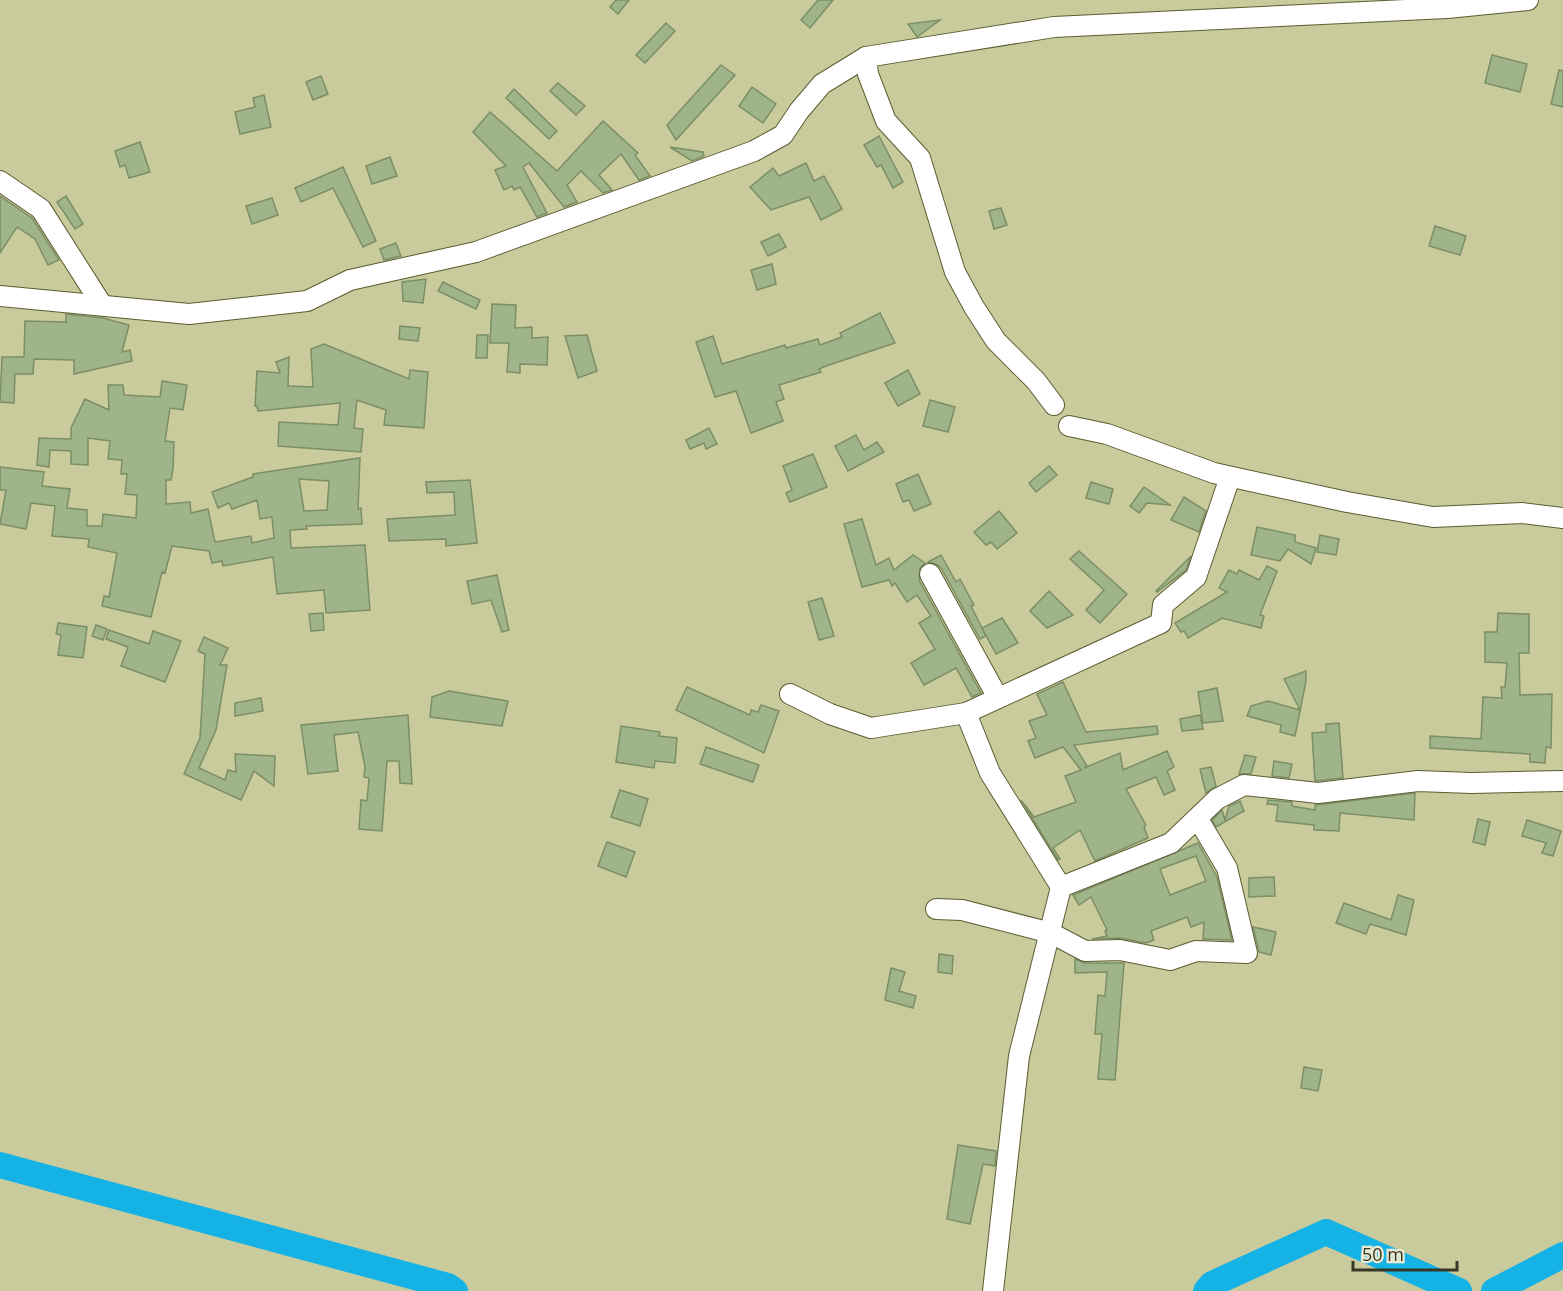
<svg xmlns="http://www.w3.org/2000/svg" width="1563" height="1291" viewBox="0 0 1563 1291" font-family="'Open Sans',sans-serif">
	<rect width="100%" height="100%" fill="#cacb9c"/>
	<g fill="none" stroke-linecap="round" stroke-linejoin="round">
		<g stroke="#15b2e5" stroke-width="26">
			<polyline points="0,1165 448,1286 455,1291"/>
			<polyline points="1206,1291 1212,1284 1326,1232 1459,1291"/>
			<polyline points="1494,1291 1563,1255"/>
		</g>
	</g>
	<g fill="#a0b48a" stroke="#7b8e65" stroke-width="1.5" fill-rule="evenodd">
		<polygon points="616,0 629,0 618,14 610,7"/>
		<polygon points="818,0 833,0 810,28 801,20"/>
		<polygon points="940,20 917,37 908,24"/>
		<polygon points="666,23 675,31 645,63 636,55"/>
		<polygon points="1492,55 1527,64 1520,92 1485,83"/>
		<polygon points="721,65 735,75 676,140 667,125"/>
		<polygon points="1559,70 1563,71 1563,107 1551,104"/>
		<polygon points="321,76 328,94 313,100 306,82"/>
		<polygon points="558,83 585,106 576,115 550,91"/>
		<polygon points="752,87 776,104 763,123 739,106"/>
		<polygon points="514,89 557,131 549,139 506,98"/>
		<polygon points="264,95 271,127 240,134 235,112 255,107 253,98"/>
		<polygon points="490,112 557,171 603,121 638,153 635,155 650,176 639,180 621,154 599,175 612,190 603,193 581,171 567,185 577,202 564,207 529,163 523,167 547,213 537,217 520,187 514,190 512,186 504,190 495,170 506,166 473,132"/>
		<polygon points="879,136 903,182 893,188 881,165 877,167 864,145"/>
		<polygon points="140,142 150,172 129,178 125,165 120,167 115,151"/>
		<polygon points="670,147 703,152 704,156 692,161"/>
		<polygon points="390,157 397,176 372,184 366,166"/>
		<polygon points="806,163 814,181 824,176 842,209 821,220 809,197 771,210 750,187 773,168 779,176"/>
		<polygon points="343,167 376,241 363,247 333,188 301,202 295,188"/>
		<polygon points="0,196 32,218 59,260 48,265 35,239 17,227 0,253"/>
		<polygon points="66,196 83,224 75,229 57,202"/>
		<polygon points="272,198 278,215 252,224 246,206"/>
		<polygon points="1001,208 1007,225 994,229 989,211"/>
		<polygon points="1435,226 1466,236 1460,255 1429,246"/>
		<polygon points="779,234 786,247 768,256 761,242"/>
		<polygon points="396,243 401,256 384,260 380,249"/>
		<polygon points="772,264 776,284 757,290 751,270"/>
		<polygon points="426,279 423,303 403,301 402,282"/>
		<polygon points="443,282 480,300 476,309 438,291"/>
		<polygon points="492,304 516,305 515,328 532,327 532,338 548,337 547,365 520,364 520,373 507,372 509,343 490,343"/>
		<polygon points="880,313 895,343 826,366 819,369 821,372 779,385 784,399 776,402 783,421 751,433 736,391 715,397 696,342 713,336 722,364 785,345 786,348 818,339 820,345 842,337 840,333"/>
		<polygon points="66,314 103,318 129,325 122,352 130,350 132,361 74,374 74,360 34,359 33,374 15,374 14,403 0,402 2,357 24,357 25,321 66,322"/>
		<polygon points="400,326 420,328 418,341 399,339"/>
		<polygon points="477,335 488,335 487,358 476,358"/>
		<polygon points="587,335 597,371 578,378 565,336"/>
		<polygon points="324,344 409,379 410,370 428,372 424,428 384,425 386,410 357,400 354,428 363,429 361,452 278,446 279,422 338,425 340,403 258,411 257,406 255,406 257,371 280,373 276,362 289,357 288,386 313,387 311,349"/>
		<polygon points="908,370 920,394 898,406 885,383"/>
		<path d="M162,381L187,385L183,410L170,408L165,441L174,442L173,469L171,480H166V504L190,502L191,513L208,509L215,542L251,536L252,543L274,538L272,517L260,519L257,500L232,509L229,503L218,508L212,492L253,477V474L360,458L358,509L361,508L362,524L306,526L307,529L290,530L291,548L365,545L370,610L326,613L324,590L277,594L273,557L223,566L222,561L212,563L209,551L172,546L165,573L162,572L151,617L119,610L102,606L104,596L109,597L117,553L88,547L89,539L52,536L55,506L31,503L26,529L0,524L6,490H0V467L44,472L42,486L70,489L67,508L87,510V526H102L103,514L136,518L137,495L125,494L127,474H121L122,460L108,459L110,441L88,438V465L71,464V451L50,450L49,467L37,465L39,438L71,439V428L85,399L109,410L108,385H123L124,395L160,397ZM299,479L329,481L327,510L304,511Z"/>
		<polygon points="930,400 955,407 948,432 923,426"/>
		<polygon points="709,428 717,444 706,449 704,443 690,449 686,440"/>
		<polygon points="856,435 864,450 877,442 884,452 848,471 835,446"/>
		<polygon points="813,454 827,487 790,502 786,493 792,490 783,466"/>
		<polygon points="1049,466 1057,475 1036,492 1029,483"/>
		<polygon points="918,474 931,504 914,511 909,500 903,502 896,484"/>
		<polygon points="470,480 477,543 446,546 446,539 389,541 387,519 455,515 454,492 427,493 426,482"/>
		<polygon points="1091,482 1113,489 1109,504 1086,498"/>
		<polygon points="1144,487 1170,505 1147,503 1139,513 1130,506"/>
		<polygon points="1184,497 1206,511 1199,532 1171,520"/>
		<polygon points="999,511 1017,533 997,549 991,542 986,545 974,532"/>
		<polygon points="862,519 876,565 889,558 894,570 913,555 925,563 920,568 919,580 981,693 972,697 956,668 924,685 911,663 935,649 919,623 931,616 917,595 907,602 895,583 892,586 889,580 862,587 844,524"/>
		<polygon points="1257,527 1295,535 1295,542 1316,548 1311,564 1288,549 1280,561 1251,555"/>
		<polygon points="1320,535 1339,539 1336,555 1317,552"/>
		<polygon points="1079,551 1127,594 1100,623 1086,610 1104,590 1070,559"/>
		<polygon points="941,555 956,582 960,579 974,605 971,606 986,636 980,639 941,568 936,564 928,562"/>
		<polygon points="1191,556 1186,570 1157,592 1156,591"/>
		<polygon points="1267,566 1277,571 1260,615 1264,616 1261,628 1222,618 1188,638 1184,631 1181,632 1175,623 1227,592 1219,588 1229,570 1237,574 1239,570 1259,580"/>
		<polygon points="497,575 509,630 502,632 491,600 472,604 467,581"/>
		<polygon points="1049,591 1073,615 1047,628 1030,611"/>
		<polygon points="822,598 834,636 819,640 808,602"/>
		<polygon points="323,613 324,630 311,631 309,614"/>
		<polygon points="1498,613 1529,614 1529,653 1519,653 1520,695 1552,694 1551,748 1546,747 1545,763 1530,762 1530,754 1430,748 1430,736 1481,739 1483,697 1502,698 1501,687 1505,687 1507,663 1485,662 1485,632 1497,632"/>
		<polygon points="1002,618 1018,643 996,654 982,628"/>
		<polygon points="58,623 87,627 83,658 58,655 61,635 56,634"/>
		<polygon points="96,625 107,629 103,640 92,636"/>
		<polygon points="109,630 149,644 153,631 181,641 165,682 121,666 128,647 106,639"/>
		<polygon points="204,637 228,648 220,665 227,665 216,730 199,768 225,780 228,770 236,772 235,754 275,756 274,786 254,771 241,800 184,774 200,738 205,654 198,651"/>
		<polygon points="1306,671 1306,681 1295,736 1280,732 1281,725 1247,716 1251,706 1268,701 1300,710 1284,679"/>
		<polygon points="1063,682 1086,732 1157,726 1158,734 1074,745 1087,766 1084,768 1120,753 1123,770 1167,751 1174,767 1167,771 1175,790 1164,795 1156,777 1126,789 1146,825 1144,827 1148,838 1095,861 1080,830 1053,848 1060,859 1058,860 1021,800 1034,817 1076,802 1065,776 1081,770 1063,747 1035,758 1028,741 1036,738 1029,721 1047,715 1037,694"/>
		<polygon points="687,687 750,715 751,710 758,712 761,705 779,711 764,753 676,710"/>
		<polygon points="1217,688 1223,721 1203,723 1198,692"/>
		<polygon points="449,691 508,701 502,726 430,717 432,697"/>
		<polygon points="261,698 263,711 235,716 235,703"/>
		<polygon points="408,715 412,784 400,783 399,761 387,761 382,831 359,829 361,800 367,801 369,778 364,777 365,767 358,732 334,735 338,771 308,774 301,725"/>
		<polygon points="1200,715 1203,729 1182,731 1180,719"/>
		<polygon points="1339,723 1343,778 1315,781 1312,733 1326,732 1326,724"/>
		<polygon points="621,726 660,732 659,736 677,738 675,763 655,761 654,768 616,762"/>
		<polygon points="706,747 759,765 753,782 700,764"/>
		<polygon points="1245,755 1256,757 1251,774 1239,774"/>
		<polygon points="1274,761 1292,764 1289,778 1272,776"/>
		<polygon points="1211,767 1216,786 1206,793 1200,769"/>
		<polygon points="620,790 648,799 640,826 611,817"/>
		<polygon points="1415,793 1414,820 1340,813 1339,831 1314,830 1314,825 1276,821 1278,805 1267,804 1268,800 1292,802 1292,806 1315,810 1315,805"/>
		<polygon points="1240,801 1244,811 1216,827 1212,820 1222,810 1225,820 1229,806"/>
		<polygon points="1478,819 1490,822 1485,845 1473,842"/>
		<polygon points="1527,820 1561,831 1553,856 1542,853 1546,843 1522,836"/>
		<polygon points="607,842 635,852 626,877 598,866"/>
		<path d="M1198,843L1217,877L1232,940L1203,939L1204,922L1191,927L1187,917L1151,931L1154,940L1146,943L1120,938L1092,939L1107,936L1105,931L1107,930L1091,897L1079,905L1073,895ZM1196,856L1206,881L1170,895L1160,869Z"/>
		<polygon points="1274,877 1275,896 1249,897 1249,878"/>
		<polygon points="1398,895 1414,900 1406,935 1370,924 1366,934 1336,923 1344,903 1391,920"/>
		<polygon points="1253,927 1276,932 1271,955 1259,952"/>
		<polygon points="939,954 953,956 952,974 938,972"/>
		<polygon points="1075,959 1085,963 1124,963 1115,1080 1098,1079 1102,1034 1095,1034 1098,995 1105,996 1107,972 1075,973"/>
		<polygon points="891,968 905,972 899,991 916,996 913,1008 885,1000"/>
		<polygon points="1304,1067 1322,1070 1318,1091 1301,1088"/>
		<polygon points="958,1145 996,1151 995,1166 983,1164 970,1224 947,1219"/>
	</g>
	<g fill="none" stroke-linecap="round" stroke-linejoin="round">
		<defs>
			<g id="minor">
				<polyline points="866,57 868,74 886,121 920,158 955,272 974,307 996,341 1036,381 1054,405"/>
				<polyline points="0,181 41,209 102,305"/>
				<polyline points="0,296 189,314 307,301 350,280 476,252 754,151 783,135 799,111 822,84 866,57 1054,27 1447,8 1528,0"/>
				<polyline points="1069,426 1107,434 1214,473 1347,502 1433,517 1522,513 1563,518"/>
				<polyline points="930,574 998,698"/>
				<polyline points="790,694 830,714 871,728 966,713 1161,623 1163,605 1196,577 1230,477"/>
				<polyline points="966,713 990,773 1061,887"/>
				<polyline points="936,909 962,910 1051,933 1085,951 1120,950 1170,960 1196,951 1247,953 1227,868 1198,819"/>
				<polyline points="993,1291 1019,1056 1061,887 1171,843 1217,799 1244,785 1318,793 1418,781 1471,783 1563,781"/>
			</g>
		</defs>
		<use href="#minor" stroke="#5c5c31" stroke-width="22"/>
		<use href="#minor" stroke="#fff" stroke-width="20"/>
	</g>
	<path d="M1353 1261v9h104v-9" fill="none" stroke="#363724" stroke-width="3"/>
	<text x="1362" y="1261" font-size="18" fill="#363724" stroke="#e9ead2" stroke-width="4.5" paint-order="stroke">50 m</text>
</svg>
